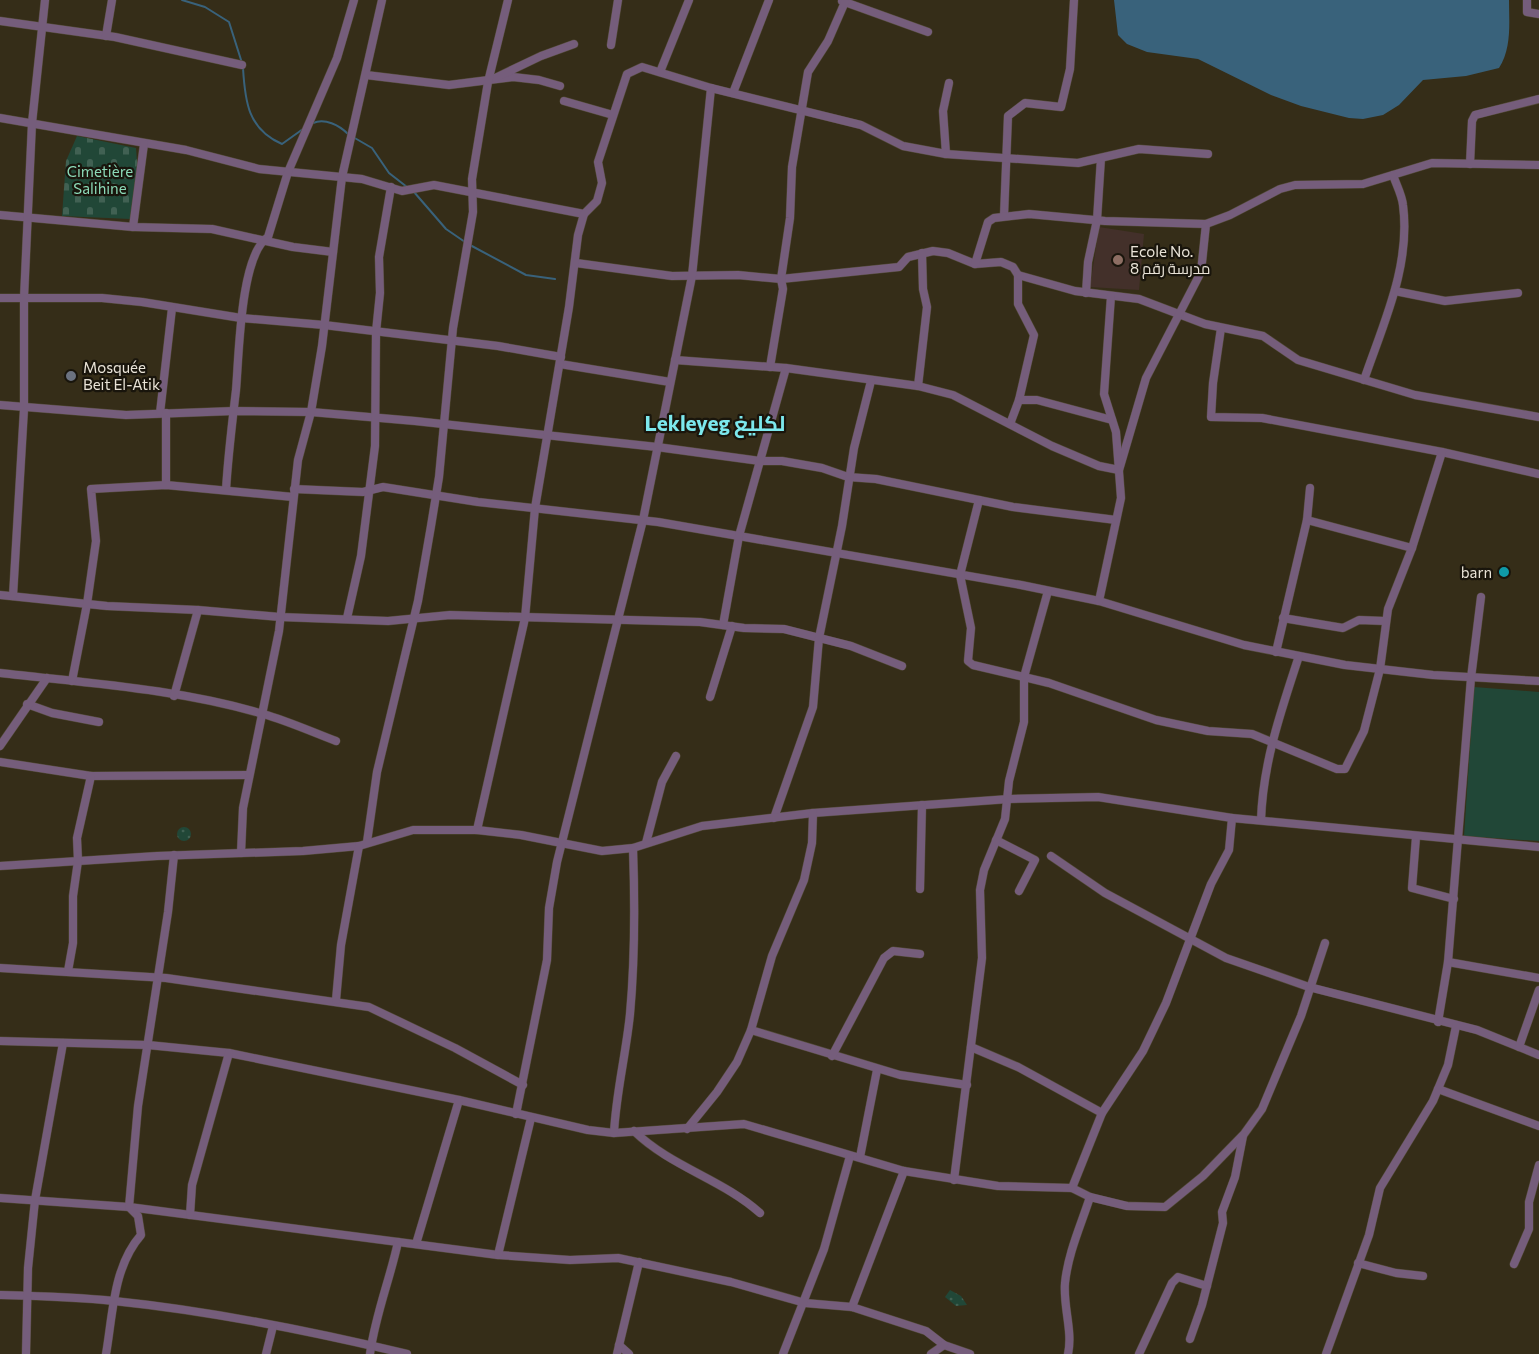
<svg xmlns="http://www.w3.org/2000/svg" width="1539" height="1354" viewBox="0 0 1539 1354" font-family="Commissioner,Cairo,sans-serif">
	<defs>
		<pattern id="grass-dots" width="8" height="8" patternUnits="userSpaceOnUse" patternTransform="scale(1.5)"><rect width="8" height="8" fill="#214737"/><path d="M2 2h.1M6 6h.1" fill="none" stroke="#416153" stroke-width="1.8" stroke-linecap="round"/></pattern>
		<pattern id="cemetery-stones" width="16" height="16" patternUnits="userSpaceOnUse" patternTransform="scale(1.5)"><rect width="16" height="16" fill="#214737"/><path d="M2 7V4a2 2 0 0 1 4 0v3zM10 15v-3a2 2 0 0 1 4 0v3z" fill="#416153"/></pattern>
	</defs>
	<rect width="100%" height="100%" fill="#352d18"/>
	<polygon fill="#43302a" points="1099,227 1144,234 1139,290 1090,287"/>
	<g fill="url(#grass-dots)">
		<circle cx="184" cy="834" r="7"/>
		<polygon points="950,1290 961,1296 967,1305 956,1306 945,1297"/>
	</g>
	<polygon fill="url(#cemetery-stones)" points="77,136 136,148 138,176 131,219 62,216 66,161"/>
	<polygon fill="#214737" points="1474,687 1539,692 1539,841 1464,836"/>
	<path fill="#39627b" d="M1114,0H1509C1509,22 1512,48 1499,68L1466,76L1423,80L1399,105L1383,115L1363,119L1349,118L1301,106L1271,95L1198,59L1147,52L1127,44L1118,35Z"/>
	<g fill="none" stroke-linecap="round" stroke-linejoin="round">
		<g stroke="#39627b" stroke-width="2">
			<polyline points="182,0 205,7 229,22 242,63"/>
			<path d="M243,68C245,102 248,129 282,144L303,129"/>
			<path d="M313,123C325,118 339,125 348,134"/>
			<polyline points="353,137 372,148 389,173 407,187"/>
			<polyline points="414,192 446,229 465,242"/>
			<polyline points="470,245 526,275 555,279"/>
		</g>
		<defs>
			<g id="minor">
				<polyline points="1527,0 1527,12 1539,14"/>
				<polyline points="842,1 928,32"/>
				<polyline points="0,21 115,37 242,65"/>
				<polyline points="106,36 112,0"/>
				<polyline points="611,45 618,0"/>
				<polyline points="660,72 689,0"/>
				<polyline points="366,75 449,85 513,77 539,80 560,86"/>
				<polyline points="495,78 541,56 574,44"/>
				<polyline points="733,93 769,0"/>
				<polyline points="564,101 613,115"/>
				<polyline points="0,118 186,150 259,169 362,179 402,191 434,185 584,214"/>
				<polyline points="946,154 943,111 949,83"/>
				<polyline points="1470,164 1472,121 1475,115 1539,99"/>
				<polyline points="0,215 133,227 212,229 293,247 333,252"/>
				<polyline points="1004,216 1008,116 1025,103 1061,107 1070,69 1074,0"/>
				<polyline points="133,227 144,144"/>
				<polyline points="576,263 672,276 738,275 781,279 899,267 908,257 933,251 948,253 975,264 1001,262 1013,267 1018,275 1018,304 1034,335 1019,400 1010,424"/>
				<polyline points="975,264 988,222 994,218 1029,214 1105,221 1206,224 1230,215 1280,189 1295,185 1363,184 1432,163 1539,165"/>
				<polyline points="1018,275 1075,291 1139,299 1205,324 1263,336 1298,360 1415,395 1539,417"/>
				<polyline points="1395,291 1445,301 1518,293"/>
				<polyline points="1086,293 1088,262 1097,220 1101,158"/>
				<polyline points="0,298 102,298 142,302 241,318 324,325 498,346 561,357"/>
				<polyline points="1221,328 1213,383 1211,417 1262,418 1442,452 1539,474"/>
				<polyline points="675,360 786,368 918,386 953,395 1052,446 1099,466 1119,470 1146,378 1201,272 1206,224"/>
				<polyline points="560,364 670,382"/>
				<polyline points="770,367 783,289 781,279 790,218 792,167 808,72 828,41 845,2"/>
				<path d="M1364,380C1383,324 1411,266 1403,205C1402,195 1396,184 1393,175"/>
				<polyline points="918,386 927,307 923,289 922,253"/>
				<polyline points="1019,400 1037,400 1112,420"/>
				<polyline points="0,405 126,415 234,411 311,412 415,421 657,447 760,461 782,461 822,468 848,477 876,479 1013,507 1116,520"/>
				<polyline points="160,413 172,308"/>
				<polyline points="166,485 166,413"/>
				<polyline points="294,489 363,492 383,487 478,502 658,522 1021,585 1099,601 1244,645 1345,665 1433,675 1539,681"/>
				<path d="M226,490C228,456 232,424 236,390C239,357 240,255 268,237L288,172L337,58L354,0"/>
				<polyline points="979,500 960,575 971,628 968,661 973,665 1049,683 1156,720 1208,731 1252,734 1337,769 1345,769 1364,731 1380,669 1388,609 1412,548 1442,452"/>
				<polyline points="1307,520 1412,548"/>
				<polyline points="0,595 107,606 198,610 280,617 388,621 450,615 700,622 744,628 784,629 851,646 902,666"/>
				<polyline points="13,596 24,409 24,298 32,123 45,0"/>
				<polyline points="1099,601 1121,498 1116,432 1104,394 1111,296"/>
				<polyline points="347,618 361,556 375,446 376,332 380,293 379,257 391,187"/>
				<polyline points="1283,618 1343,628 1359,620 1385,621"/>
				<polyline points="723,625 739,536 786,368"/>
				<polyline points="1276,652 1307,520 1310,488"/>
				<path d="M0,673C86,683 180,689 263,714C288,721 312,732 336,741"/>
				<polyline points="72,681 87,604 96,541 91,489 166,485 293,497"/>
				<polyline points="174,696 198,610"/>
				<polyline points="710,697 732,626"/>
				<polyline points="27,704 52,713 99,722"/>
				<polyline points="0,746 47,678"/>
				<polyline points="0,762 91,776 248,775"/>
				<polyline points="774,818 813,707 819,638 842,526 854,448 871,381"/>
				<path d="M1261,820C1263,762 1281,711 1299,656"/>
				<polyline points="477,830 525,618 535,508 569,307 578,235 584,214 597,201 602,183 598,162 627,74 642,67 711,88 861,125 903,146 946,154 1078,163 1139,149 1208,154"/>
				<polyline points="1416,837 1412,888 1454,899"/>
				<polyline points="996,840 1035,860 1019,891"/>
				<polyline points="367,842 377,772 418,601 431,526 439,477 453,328 473,212 472,179 488,82 508,0"/>
				<polyline points="646,843 662,782 676,756"/>
				<polyline points="241,853 243,808 279,631 298,460 311,412 322,346 342,177 382,0"/>
				<polyline points="1051,856 1105,893 1226,958 1309,987 1477,1030 1539,1055"/>
				<polyline points="0,866 157,856 303,851 359,846 413,830 477,830 521,835 602,851 633,848 702,826 813,813 1009,799 1098,797 1232,818 1539,847"/>
				<polyline points="920,889 922,805"/>
				<polyline points="1448,962 1539,978"/>
				<polyline points="0,968 166,978 369,1007 455,1048 523,1085"/>
				<polyline points="68,971 73,943 73,896 78,861 77,838 91,776"/>
				<polyline points="336,1000 341,945 359,846"/>
				<polyline points="1438,1022 1448,962 1471,678 1481,597"/>
				<polyline points="751,1030 900,1075 967,1085"/>
				<polyline points="0,1041 148,1045 229,1053 459,1100 588,1130 614,1133 744,1124 904,1171 998,1186 1072,1188 1090,1197 1127,1206 1165,1207 1203,1176 1244,1134 1262,1109 1301,1016 1325,943"/>
				<polyline points="971,1047 1018,1067 1102,1113"/>
				<polyline points="1519,1047 1539,990"/>
				<polyline points="832,1056 884,958 893,951 920,954"/>
				<polyline points="1438,1089 1539,1126"/>
				<polyline points="516,1114 547,960 549,908 557,862 643,520 692,276 711,88"/>
				<polyline points="687,1129 717,1092 737,1062 751,1030 772,956 804,880 812,843 813,813"/>
				<path d="M634,1131C671,1167 722,1179 760,1213"/>
				<path d="M614,1133C616,1093 626,1054 630,1014C635,959 635,904 633,848"/>
				<polyline points="860,1157 877,1070"/>
				<polyline points="954,1180 982,958 980,890 984,870 1005,819 1009,781 1024,722 1024,677 1048,591"/>
				<polyline points="1072,1188 1102,1113 1143,1051 1166,1003 1211,884 1229,850 1232,818"/>
				<polyline points="0,1198 129,1207 498,1255 570,1260 618,1258 731,1282 805,1303 852,1307 926,1331 944,1345 970,1354"/>
				<polyline points="190,1215 192,1185 229,1053"/>
				<polyline points="416,1244 459,1100"/>
				<polyline points="498,1255 531,1118"/>
				<polyline points="1358,1263 1396,1273 1423,1276"/>
				<polyline points="1514,1264 1529,1229 1529,1202 1539,1165"/>
				<path d="M0,1295C38,1296 77,1297 114,1301C212,1311 311,1331 407,1354"/>
				<polyline points="852,1307 904,1171"/>
				<polyline points="1190,1339 1202,1305 1223,1223 1222,1212 1235,1177 1243,1136"/>
				<polyline points="619,1345 629,1354"/>
				<polyline points="26,1354 28,1268 35,1200 63,1043"/>
				<path d="M106,1354C113,1314 113,1267 141,1235L138,1216L129,1207L138,1106L168,912L174,855"/>
				<polyline points="266,1354 273,1326"/>
				<path d="M370,1354C375,1316 390,1279 398,1242"/>
				<polyline points="617,1354 639,1262"/>
				<polyline points="783,1354 824,1249 850,1156"/>
				<polyline points="931,1354 944,1345"/>
				<path d="M1068,1354C1073,1331 1063,1307 1065,1283C1068,1253 1081,1225 1090,1197"/>
				<polyline points="1139,1354 1172,1283 1178,1277 1207,1286"/>
				<polyline points="1326,1354 1369,1235 1380,1188 1433,1101 1448,1065 1456,1026"/>
			</g>
		</defs>
		<use href="#minor" stroke="#524a37" stroke-width="9"/>
		<use href="#minor" stroke="#755d7b" stroke-width="8"/>
	</g>
	<circle fill="#8d6e63" stroke="#19150c" stroke-width="2" cx="1118" cy="260" r="6"/>
	<circle fill="#6b7280" stroke="#19150c" stroke-width="2" cx="71" cy="376" r="6"/>
	<circle fill="#0f9aa8" stroke="#19150c" stroke-width="2" cx="1504" cy="572" r="6"/>
	<g text-anchor="middle" dominant-baseline="central" stroke-width="4.5" stroke-linejoin="round" paint-order="stroke">
		<g font-size="15" fill="#8cdab8" stroke="#19150c">
			<text x="100" y="171">Cimetière<tspan x="100" dy="17">Salihine</tspan></text>
		</g>
		<g font-size="15" fill="#e9e3d7" stroke="#19150c" text-anchor="start">
			<text x="1130" y="251">Ecole No.<tspan x="1130" dy="17">8 مدرسة رقم</tspan></text>
			<text x="83" y="367">Mosquée<tspan x="83" dy="17">Beit El-Atik</tspan></text>
			<text x="1492" y="572" text-anchor="end">barn</text>
		</g>
		<g font-size="21" font-weight="bold" fill="#7ce8ed" stroke="#19150c">
			<text x="715" y="422">Lekleyeg لكليغ</text>
		</g>
	</g>
</svg>
